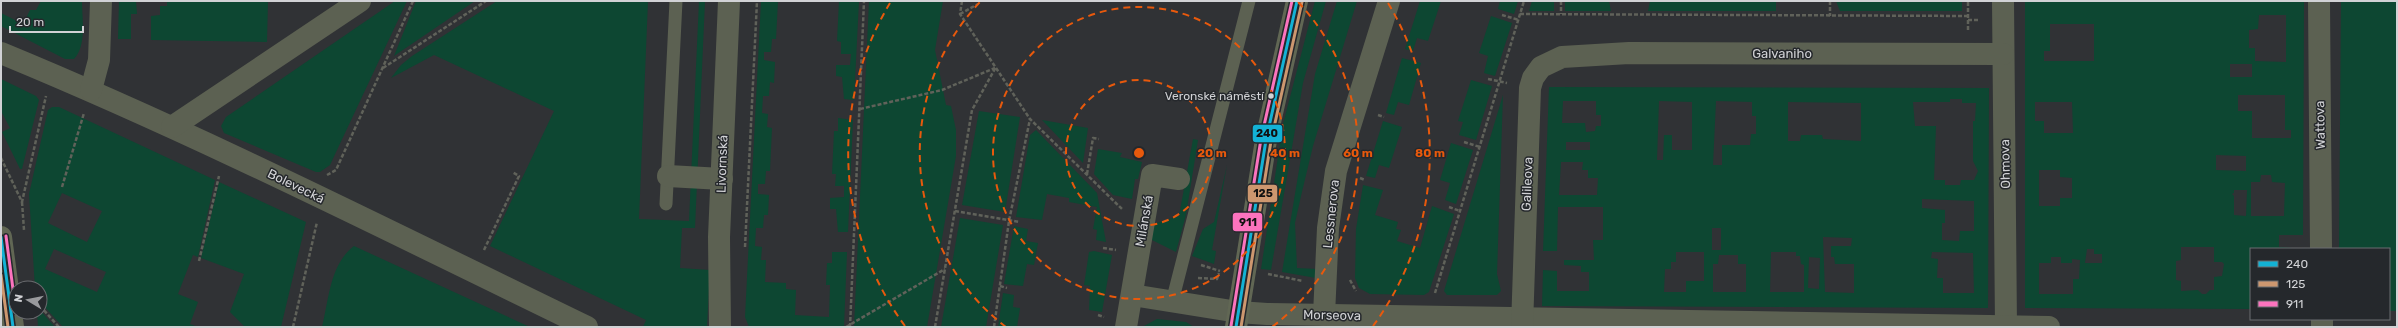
<svg xmlns="http://www.w3.org/2000/svg" width="2398" height="328" viewBox="0 0 2398 328" font-family="Rubik,sans-serif">
	<rect width="100%" height="100%" fill="#303235"/>
	<g fill="#0d4732" fill-rule="evenodd">
		<path d="M41,1H82C82,18 87,46 74,59H65L1,26V13L23,24L30,10H36Z"/>
		<polygon points="119,1 136,1 137,14 131,14 131,39 118,39"/>
		<polygon points="167,1 268,1 267,42 151,40 151,16 160,15 160,6 167,6"/>
		<polygon points="395,1 407,1 330,165 320,172 316,172 224,133 221,126 226,117"/>
		<polygon points="416,1 475,1 394,56"/>
		<polygon points="497,1 648,1 639,219 689,221 699,1 705,1 695,228 682,228 680,268 710,270 707,327 643,327 646,320 490,246 554,111 434,55 391,78 401,65 412,56"/>
		<polygon points="761,1 778,1 776,39 772,39 771,52 764,52 764,60 775,62 774,83 770,82 769,96 763,96 762,113 768,114 767,127 772,128 770,171 766,171 765,184 758,184 758,194 769,195 768,215 764,215 763,228 756,228 755,246 762,247 761,260 766,260 765,282 786,283 786,289 796,290 795,315 829,317 830,285 826,285 827,263 832,263 832,252 847,252 844,327 749,327 745,317"/>
		<polygon points="839,1 859,1 854,100 844,99 842,77 836,76 836,65 850,65 851,54 841,54 841,42 837,41"/>
		<polygon points="869,1 943,1 935,50 946,105 951,106 956,130 956,156 927,327 854,327"/>
		<polygon points="1315,1 1326,1 1303,83 1271,270 1261,269 1283,124"/>
		<polygon points="1337,1 1357,1 1313,146 1301,196 1295,223 1297,268 1318,269 1316,278 1282,272 1315,74"/>
		<polygon points="1420,1 1441,1 1428,41 1417,38 1413,51 1405,49"/>
		<polygon points="1500,1 1518,1 1514,14 1498,9"/>
		<polygon points="1532,1 1554,1 1554,11 1529,11"/>
		<polygon points="1565,1 1609,1 1611,11 1565,11"/>
		<polygon points="1650,1 1776,1 1776,11 1648,11"/>
		<polygon points="1836,1 1962,1 1962,11 1840,11"/>
		<path d="M2025,1H2304L2303,235H2279V247L2303,249H2251V309L2025,308ZM2259,15H2286V62L2255,61V48H2249V30L2258,29ZM2050,24H2094V61H2044V51H2050ZM2230,64H2252V77H2230ZM2238,95H2285V130H2291V138H2252V111H2238ZM2035,102H2072L2073,133H2044V121H2035ZM2216,155L2246,156V171L2216,170ZM2039,170H2060V177L2072,178V198H2060V206H2039ZM2261,175H2271L2272,182L2285,183L2284,216H2251V182H2260ZM2234,190H2247L2246,216L2234,215V196L2232,194L2234,193ZM2181,247H2214V262H2222L2224,264L2222,276L2214,277V290H2210L2206,294H2202L2198,290L2181,291V281L2176,280V261L2181,260ZM2087,249H2094V254H2102V263H2085ZM2051,257H2061V263H2072V259L2080,260L2079,279H2073V294H2039V263H2051Z"/>
		<polygon points="2341,1 2397,1 2397,311 2389,311 2389,249 2339,249"/>
		<polygon points="1491,16 1512,23 1495,76 1484,73 1488,56 1479,53"/>
		<polygon points="1402,58 1421,63 1409,105 1398,102 1394,115 1386,113"/>
		<polygon points="1,79 36,96 39,100 22,169 20,169 2,132 10,128 1,111"/>
		<polygon points="1471,80 1492,86 1476,140 1459,135 1463,122 1458,121"/>
		<path d="M1549,87L1989,88L1988,308L1542,306L1543,270L1557,271V291H1589V272H1581V266L1564,265V260H1594L1593,240H1603V207H1558L1557,251H1543ZM1950,99H1962V103H1976L1975,121H1973V161L1978,171L1974,180H1961L1960,185H1945V180H1934L1936,126H1915L1913,102H1950ZM1563,101H1596V115H1601V126H1596L1595,131L1586,132L1585,123H1562ZM1659,101L1692,102V150H1672V135H1664L1663,160H1657ZM1716,101L1752,102V116H1756V134H1751L1750,145H1722V165H1713ZM1788,102L1861,103V141L1823,139L1822,135H1801L1800,141H1788ZM1566,142H1590V150H1566ZM1561,162H1583L1582,170H1588V178H1598L1597,195H1559ZM1922,199L1974,201V231H1960L1959,241L1942,240V223H1945V210L1922,208ZM1721,228V250H1712V228ZM1823,237L1852,238L1851,246H1831V257H1834L1835,264H1854V293L1825,292ZM1676,252H1704V281H1686V292H1664L1665,269H1671V262H1676ZM1771,252H1796V256H1800L1801,264L1804,265V292H1770ZM1932,252L1973,253L1974,293H1943V278H1937L1938,259L1931,258ZM1719,255H1738V264H1746V292H1713V264H1718ZM1809,257L1820,258L1819,289L1808,288Z"/>
		<polygon points="1503,95 1497,274 1501,291 1497,295 1447,295 1444,291"/>
		<path d="M52,107H59L215,180L198,257L193,255L178,294L198,302L190,324L198,327H63L40,302V288H35L29,194L48,110ZM62,193L102,211L87,242L48,223ZM54,249L106,272L97,292L45,269Z"/>
		<polygon points="979,111 1020,117 1005,212 962,205"/>
		<polygon points="838,118 853,120 848,232 838,232 836,209 830,209 830,198 844,197 844,186 835,186 836,174 832,174 834,131 838,131"/>
		<polygon points="1042,120 1088,128 1083,163"/>
		<polygon points="1383,121 1402,127 1389,168 1379,165 1375,178 1366,176"/>
		<polygon points="1036,130 1097,193 1106,242 1096,240 1097,230 1093,229 1097,207 1069,202 1069,198 1047,194 1042,220 1016,217 1030,135"/>
		<polygon points="1193,139 1198,140 1186,215 1176,252 1150,239 1153,224 1179,216"/>
		<polygon points="1451,143 1473,150 1456,204 1445,200 1450,183 1440,180"/>
		<polygon points="1098,149 1122,153 1120,157 1142,162 1138,179 1135,179 1132,199 1113,195 1094,174"/>
		<polygon points="1227,165 1212,250 1216,251 1214,264 1192,256 1203,229 1214,222"/>
		<polygon points="219,182 306,222 281,327 245,327 230,312 244,274 201,258"/>
		<polygon points="1363,185 1383,190 1375,215 1398,222 1396,229 1401,230 1397,241 1420,248 1432,206 1454,214 1429,292 1424,295 1370,294 1359,288 1355,278 1356,229"/>
		<polygon points="960,218 1003,225 986,327 941,327"/>
		<polygon points="1014,226 1028,229 1026,241 1038,243 1034,265 1027,264 1023,286 1004,284"/>
		<path d="M354,246L530,327H322C329,299 330,264 354,246Z"/>
		<polygon points="1094,251 1112,255 1102,312 1089,310 1090,286 1084,285 1089,252"/>
		<polygon points="1003,293 1014,295 1013,307 1020,308 1017,327 998,327"/>
		<polygon points="40,310 55,327 38,327 37,312"/>
		<polygon points="1157,319 1186,322 1194,327 1142,327"/>
	</g>
	<g fill="none" stroke-linecap="round" stroke-linejoin="round">
		<g stroke="#60625a" stroke-width="2.5" stroke-dasharray="4 2" stroke-linecap="butt">
			<polyline points="962,1 960,14 1030,119 1123,210"/>
			<polyline points="1561,1 1561,14"/>
			<polyline points="1830,1 1830,16"/>
			<polyline points="960,14 978,4"/>
			<polyline points="1520,14 1968,16"/>
			<polyline points="1502,15 1519,20"/>
			<polyline points="1968,20 1980,20"/>
			<polyline points="1968,30 1968,1"/>
			<polyline points="383,68 486,1"/>
			<polyline points="1488,79 1507,83"/>
			<polyline points="860,109 942,90 995,68"/>
			<polyline points="1378,115 1384,117"/>
			<polyline points="1464,142 1480,147"/>
			<polyline points="1,158 22,202 46,96"/>
			<polyline points="1087,174 1093,138 1099,139"/>
			<polyline points="327,175 336,170 413,1"/>
			<polyline points="1360,178 1365,180"/>
			<polyline points="62,187 84,113"/>
			<polyline points="22,202 24,230"/>
			<polyline points="1449,207 1460,211"/>
			<polyline points="955,211 1020,222"/>
			<polyline points="745,247 757,1"/>
			<polyline points="1103,248 1116,250"/>
			<polyline points="484,250 519,176 512,172"/>
			<polyline points="199,261 219,176"/>
			<polyline points="1201,265 1220,271"/>
			<polyline points="1268,274 1303,281"/>
			<polyline points="1198,278 1217,279 1219,273"/>
			<polyline points="1350,280 1356,291"/>
			<polyline points="1000,286 1007,288"/>
			<polyline points="1435,293 1524,1"/>
			<polyline points="40,306 59,327"/>
			<polyline points="1098,315 1104,317"/>
			<polyline points="293,327 317,222"/>
			<polyline points="846,327 945,269"/>
			<polyline points="850,327 864,1"/>
			<polyline points="935,327 972,110 996,67"/>
			<polyline points="994,327 1009,221 1030,119"/>
		</g>
		<g stroke="#5c6152" stroke-width="13">
			<polyline points="666,204 676,1"/>
			<polyline points="1172,302 1249,1"/>
		</g>
		<g stroke="#5c6152" stroke-width="22">
			<polyline points="2003,1 2006,327"/>
			<polyline points="2319,1 2321,249"/>
			<path d="M1,53C200,135 393,233 587,327"/>
			<polyline points="91,90 99,60 101,1"/>
			<polyline points="172,127 360,1"/>
			<polyline points="668,176 722,179"/>
			<polyline points="1132,295 1238,312 1267,314 2049,327"/>
			<polyline points="1324,315 1328,228 1336,171 1389,1"/>
			<polyline points="2322,319 2322,327"/>
			<polyline points="720,327 719,237 729,1"/>
			<polyline points="1126,327 1152,175 1179,179"/>
			<polyline points="1522,327 1530,88 1533,78 1541,67 1562,57 1629,53 2003,54"/>
		</g>
		<g stroke="#616754" stroke-width="22">
			<polyline points="1,237 13,327"/>
			<polyline points="1236,327 1266,140 1297,1"/>
		</g>
		<defs>
			<g id="bus-1">
				<polyline points="1,237 13,327"/>
				<polyline points="1236,327 1266,140 1297,1"/>
			</g>
			<g id="bus-2">
				<polyline points="1,275 8,327"/>
				<polyline points="1241,327 1271,141 1302,2"/>
			</g>
			<g id="bus-3">
				<polyline points="6,236 16,312"/>
				<polyline points="1231,326 1261,139 1292,1"/>
			</g>
		</defs>
		<use href="#bus-1" stroke="#25282c" stroke-width="6"/>
		<use href="#bus-2" stroke="#25282c" stroke-width="6"/>
		<use href="#bus-3" stroke="#25282c" stroke-width="6"/>
		<use href="#bus-1" stroke="#13b2d5" stroke-width="3"/>
		<use href="#bus-2" stroke="#cd976f" stroke-width="3"/>
		<use href="#bus-3" stroke="#fc73be" stroke-width="3"/>
	</g>
	<g fill="none" stroke="#e8590c" stroke-width="2" stroke-dasharray="7 5">
		<circle cx="1139" cy="153" r="73"/>
		<circle cx="1139" cy="153" r="146"/>
		<path d="M1006 327A219 219 0 0 1 980 2M1298 2A219 219 0 0 1 1272 327"/>
		<path d="M905 326A291 291 0 0 1 890 3M1388 3A291 291 0 0 1 1373 326"/>
	</g>
	<circle fill="#d1d2d5" stroke="#25282c" stroke-width="1.5" cx="1271" cy="96" r="3.5"/>
	<g text-anchor="middle" dominant-baseline="central" stroke-width="3" stroke-linejoin="round" paint-order="stroke">
		<g font-size="12" fill="#d1d2d5" stroke="#25282c" text-anchor="end">
			<text x="1264" y="96">Veronské náměstí</text>
		</g>
		<g font-size="13" fill="#d1d2d5" stroke="#25282c">
			<text x="1782" y="53">Galvaniho</text>
			<text transform="translate(2320 125) rotate(-91)">Wattova</text>
			<text transform="translate(722 164) rotate(-88)">Livornská</text>
			<text transform="translate(2005 164) rotate(-91)">Ohmova</text>
			<text transform="translate(1527 184) rotate(-88)">Galileova</text>
			<text transform="translate(296 186) rotate(26)">Bolevecká</text>
			<text transform="translate(1331 214) rotate(-84)">Lessnerova</text>
			<text transform="translate(1144 221) rotate(-80)">Milánská</text>
			<text transform="translate(1332 315) rotate(1)">Morseova</text>
		</g>
	</g>
	<circle cx="1139" cy="153" r="6" fill="#e8590c" stroke="#25282c" stroke-width="2"/>
	<g font-size="12" text-anchor="middle" font-weight="bold" fill="#e8590c" stroke="#25282c" stroke-width="3" stroke-linejoin="round" paint-order="stroke">
		<text x="1212" y="157">20 m</text>
		<text x="1285" y="157">40 m</text>
		<text x="1358" y="157">60 m</text>
		<text x="1430" y="157">80 m</text>
	</g>
	<g stroke="#25282c" stroke-width="1.5">
		<rect x="1252" y="124" width="31" height="19" rx="4" fill="#13b2d5"/>
		<rect x="1247" y="184" width="31" height="19" rx="4" fill="#cd976f"/>
		<rect x="1232" y="212" width="31" height="20" rx="4" fill="#fc73be"/>
	</g>
	<g font-size="11" text-anchor="middle" font-weight="bold" fill="#111">
		<text x="1267" y="137">240</text>
		<text x="1263" y="197">125</text>
		<text x="1248" y="226">911</text>
	</g>
	<rect width="2398" height="328" fill="none" stroke="#d1d2d5" stroke-width="4"/>
	<rect x="2250" y="248" width="140" height="72" fill="#25282c" stroke="#6a6c70"/>
	<rect x="2258" y="261" width="20" height="6" fill="#13b2d5" stroke="#6a6c70"/>
	<text x="2286" y="268" font-size="12" fill="#d1d2d5">240</text>
	<rect x="2258" y="281" width="20" height="6" fill="#cd976f" stroke="#6a6c70"/>
	<text x="2286" y="288" font-size="12" fill="#d1d2d5">125</text>
	<rect x="2258" y="301" width="20" height="6" fill="#fc73be" stroke="#6a6c70"/>
	<text x="2286" y="308" font-size="12" fill="#d1d2d5">911</text>
	<g transform="translate(28 300) rotate(280)"><circle r="19" fill="#25282c" stroke="#6a6c70"/>
	<path d="M0-3L7 15L0 10L-7 15Z" fill="#999a9d"/>
	<text y="-6" font-size="11" font-weight="bold" text-anchor="middle" fill="#d1d2d5">N</text>
	</g>
	<path d="M10 26v6h73v-6" fill="none" stroke="#d1d2d5" stroke-width="2"/>
	<text x="16" y="26" font-size="12" fill="#d1d2d5" stroke="#25282c" stroke-width="3" paint-order="stroke">20 m</text>
</svg>
